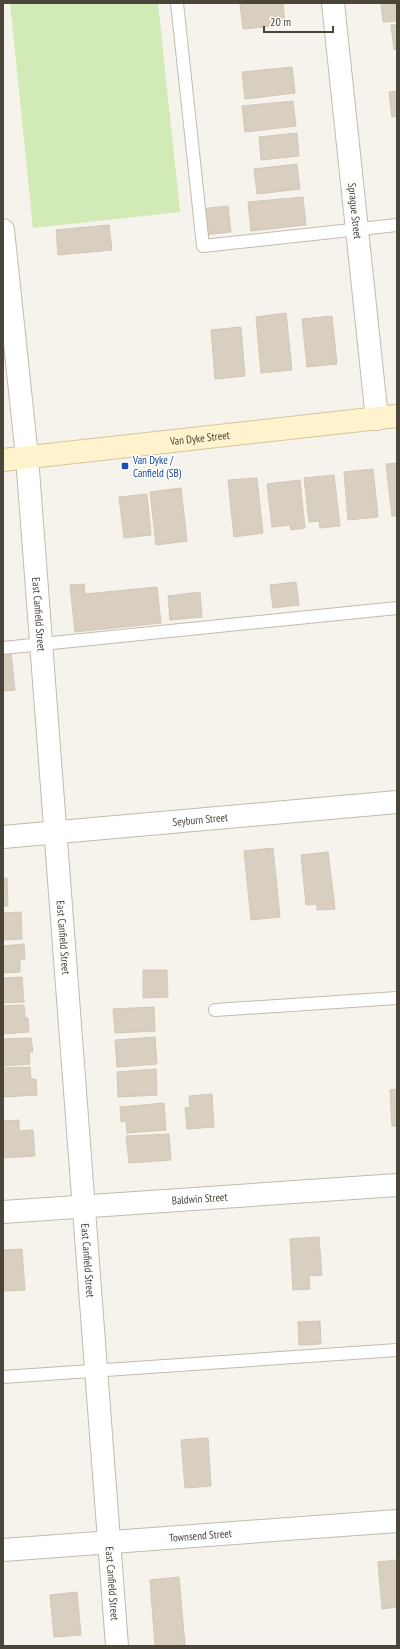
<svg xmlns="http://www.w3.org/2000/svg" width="400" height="1649" viewBox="0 0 400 1649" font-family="'PT Sans Narrow',sans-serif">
	<rect width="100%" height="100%" fill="#f6f3ec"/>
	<polygon fill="#d2eab5" points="10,3 158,3 180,212 33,228"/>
	<g fill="#d8cfc1" stroke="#d3c7b4">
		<polygon points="283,3 285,25 243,29 240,4"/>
		<polygon points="381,3 397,3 397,21 383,22"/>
		<polygon points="391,25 397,25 397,49 394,50"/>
		<polygon points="292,67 295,93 245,99 242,72"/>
		<polygon points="397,91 397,116 392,117 389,92"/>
		<polygon points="293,101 296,126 245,132 242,106"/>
		<polygon points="297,133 299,156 261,160 259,137"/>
		<polygon points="297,164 300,189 257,194 254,169"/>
		<polygon points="303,197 306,225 251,231 248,202"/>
		<polygon points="228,206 231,232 203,235 200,209"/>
		<polygon points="109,225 112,250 58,255 56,230"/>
		<polygon points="286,313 292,370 261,373 256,317"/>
		<polygon points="332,316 337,364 307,367 302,319"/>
		<polygon points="241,327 245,376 215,379 211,330"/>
		<polygon points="397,463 397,516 392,516 386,464"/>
		<polygon points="373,469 378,517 348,520 344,472"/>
		<polygon points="334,475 340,526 320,528 319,521 309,522 304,478"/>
		<polygon points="257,478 263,533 234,537 228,480"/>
		<polygon points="300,480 305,528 291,530 290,525 272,527 267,484"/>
		<polygon points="181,488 187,541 156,545 150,492"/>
		<polygon points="147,494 151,535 124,538 119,497"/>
		<polygon points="296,582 299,605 273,608 270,585"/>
		<polygon points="84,584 85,594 157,587 161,623 75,632 70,585"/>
		<polygon points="200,592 202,617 170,620 168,596"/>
		<polygon points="11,653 15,690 3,691 3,654"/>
		<polygon points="273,848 280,917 251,920 244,851"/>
		<polygon points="328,852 335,909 317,910 317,904 306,905 301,855"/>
		<polygon points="3,878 7,878 8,906 3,906"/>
		<polygon points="21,912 22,939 3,940 3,913"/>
		<polygon points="24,944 25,959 20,959 20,972 3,973 3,946"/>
		<polygon points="143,970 167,970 168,997 143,998"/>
		<polygon points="22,977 24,1002 3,1003 3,978"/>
		<polygon points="24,1005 25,1018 28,1018 29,1032 3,1034 3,1006"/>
		<polygon points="154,1007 155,1031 115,1033 113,1009"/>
		<polygon points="155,1037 157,1064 117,1067 115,1040"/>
		<polygon points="31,1038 33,1052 29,1052 30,1064 3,1066 3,1039"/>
		<polygon points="30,1067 31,1079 36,1079 37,1095 3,1097 3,1068"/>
		<polygon points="156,1069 157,1095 118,1097 117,1072"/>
		<polygon points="397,1089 397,1126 392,1126 390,1090"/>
		<polygon points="212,1094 214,1127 187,1129 185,1108 190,1107 189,1096"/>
		<polygon points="164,1103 166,1130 127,1133 126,1121 121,1122 120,1107"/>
		<polygon points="19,1120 19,1131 33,1130 35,1156 3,1158 3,1121"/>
		<polygon points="169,1134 171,1160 129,1163 126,1136"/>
		<polygon points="319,1237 322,1275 309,1276 310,1289 293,1290 290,1239"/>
		<polygon points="22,1249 25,1290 3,1291 3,1250"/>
		<polygon points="320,1321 321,1344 299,1345 298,1322"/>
		<polygon points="208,1438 211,1486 185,1488 181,1440"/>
		<polygon points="397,1560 397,1607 382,1609 378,1562"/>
		<polygon points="179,1577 185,1645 155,1646 150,1580"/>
		<polygon points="77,1592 81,1635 54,1637 50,1595"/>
	</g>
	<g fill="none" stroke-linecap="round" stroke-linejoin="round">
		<defs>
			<g id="service">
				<polyline points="177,3 203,246 397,225"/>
				<polyline points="3,648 397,608"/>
				<polyline points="215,1010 397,998"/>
				<polyline points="3,1377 397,1350"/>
			</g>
			<g id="minor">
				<path id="s1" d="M333,3L377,419"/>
				<path id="s2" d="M3,230L27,457L117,1646"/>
				<path id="s3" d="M3,837L397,802"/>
				<path id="s4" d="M3,1212L397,1185"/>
				<path id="s5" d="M3,1550L397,1521"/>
			</g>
			<g id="secondary">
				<path id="s6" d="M3,460L397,416"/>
			</g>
		</defs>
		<use href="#service" stroke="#c2bbae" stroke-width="14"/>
		<use href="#minor" stroke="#c2bbae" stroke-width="24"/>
		<use href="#secondary" stroke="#d6c79b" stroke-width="24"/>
		<use href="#service" stroke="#fff" stroke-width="12"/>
		<use href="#minor" stroke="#fff" stroke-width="22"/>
		<use href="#secondary" stroke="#fff3cd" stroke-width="22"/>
	</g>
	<rect fill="#1a4fb4" stroke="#fff" stroke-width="1.5" x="121" y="462" width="8" height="8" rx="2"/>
	<g text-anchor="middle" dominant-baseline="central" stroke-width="3" stroke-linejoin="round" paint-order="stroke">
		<g font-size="11" fill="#4b4439" stroke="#fff">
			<text stroke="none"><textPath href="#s1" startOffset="209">Sprague Street</textPath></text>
			<text stroke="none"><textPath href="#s6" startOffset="198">Van Dyke Street</textPath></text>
			<text stroke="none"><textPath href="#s2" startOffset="386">East Canfield Street</textPath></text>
			<text stroke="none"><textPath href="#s3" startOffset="198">Seyburn Street</textPath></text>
			<text stroke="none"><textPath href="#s2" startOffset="710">East Canfield Street</textPath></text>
			<text stroke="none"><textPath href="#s4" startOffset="197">Baldwin Street</textPath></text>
			<text stroke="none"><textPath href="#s2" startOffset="1034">East Canfield Street</textPath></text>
			<text stroke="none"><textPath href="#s5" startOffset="198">Townsend Street</textPath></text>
			<text stroke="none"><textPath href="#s2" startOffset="1358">East Canfield Street</textPath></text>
		</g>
		<g font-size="11" fill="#164399" stroke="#fff" text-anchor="start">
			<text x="133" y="460">Van Dyke /<tspan x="133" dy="13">Canfield (SB)</tspan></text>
		</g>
	</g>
	<rect width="400" height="1649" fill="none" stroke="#4b4439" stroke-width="8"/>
	<path d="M264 26v6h69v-6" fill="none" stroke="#4b4439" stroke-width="2"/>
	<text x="270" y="26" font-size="12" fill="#4b4439" stroke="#ffffff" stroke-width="3" paint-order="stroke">20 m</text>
</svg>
